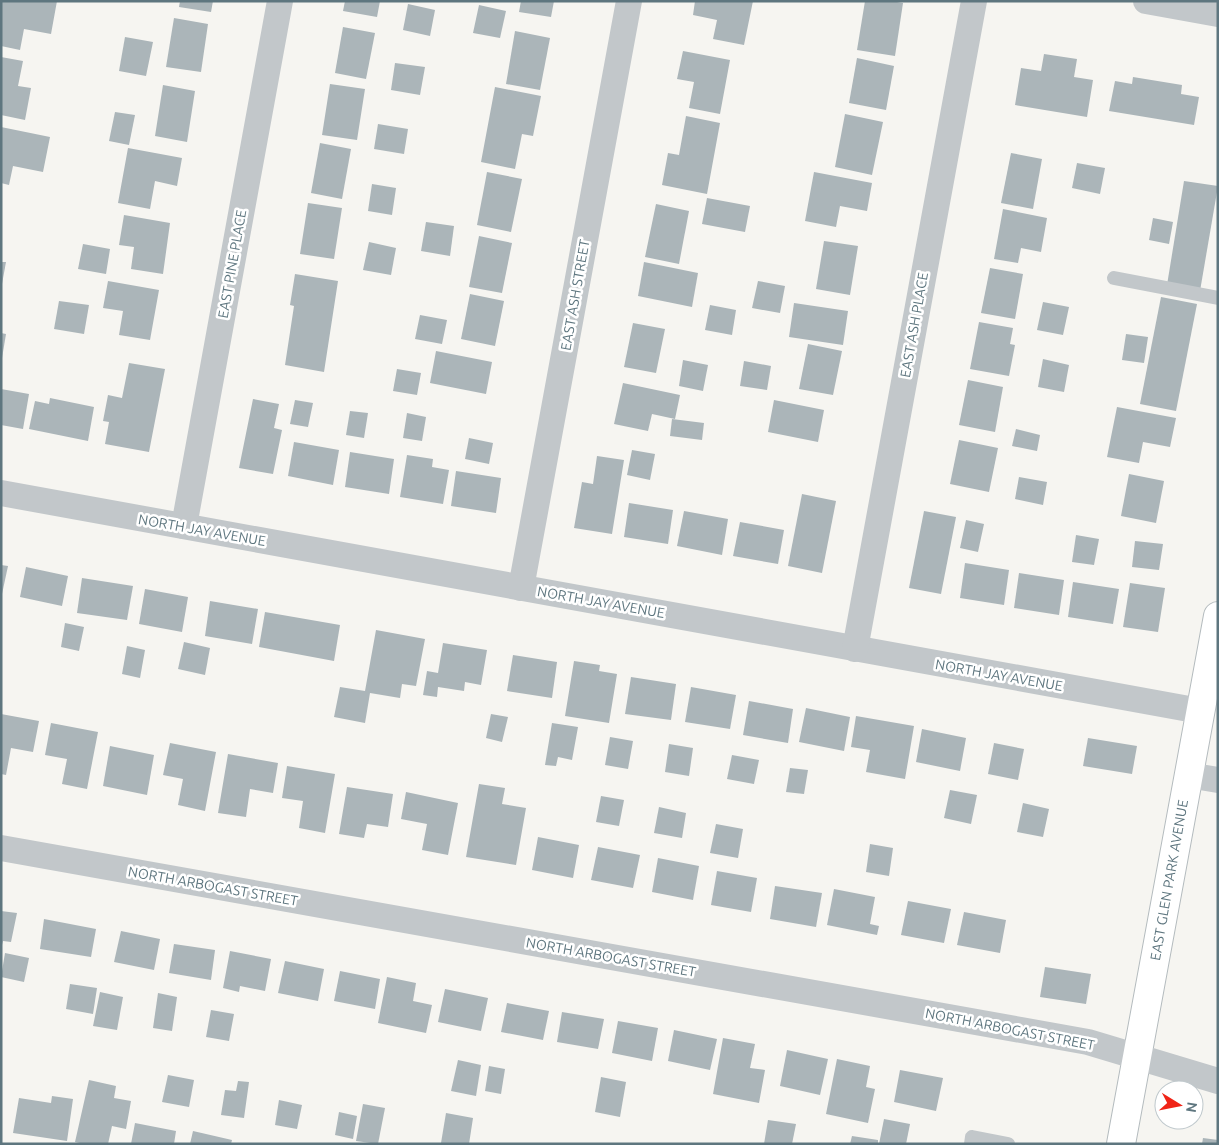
<svg xmlns="http://www.w3.org/2000/svg" width="1219" height="1145" viewBox="0 0 1219 1145" font-family="Ubuntu,sans-serif">
	<rect width="100%" height="100%" fill="#f6f5f1"/>
	<g fill="#abb5b9">
		<polygon points="1,1 57,1 51,34 24,29 20,50 1,46"/>
		<polygon points="180,1 213,1 211,12 179,7"/>
		<polygon points="345,1 380,1 377,17 343,11"/>
		<polygon points="521,1 554,1 551,17 519,12"/>
		<polygon points="695,1 753,1 744,45 713,39 717,20 693,15"/>
		<polygon points="865,1 891,1 903,3 895,56 857,50"/>
		<polygon points="408,4 435,10 430,36 403,30"/>
		<polygon points="479,5 506,11 500,38 473,33"/>
		<polygon points="174,18 208,24 201,72 166,67"/>
		<polygon points="343,27 375,33 366,79 335,73"/>
		<polygon points="515,31 550,38 540,90 506,84"/>
		<polygon points="125,37 153,42 146,76 119,71"/>
		<polygon points="683,51 730,60 720,114 689,108 694,82 677,79"/>
		<polygon points="1044,54 1077,59 1074,77 1093,80 1087,117 1015,105 1021,68 1041,71"/>
		<polygon points="1,57 23,61 18,86 31,88 25,120 1,115"/>
		<polygon points="857,58 894,66 886,110 849,103"/>
		<polygon points="395,63 425,67 420,95 391,90"/>
		<polygon points="1133,77 1182,85 1181,94 1199,97 1194,125 1109,111 1115,81 1132,84"/>
		<polygon points="330,84 365,89 357,140 322,135"/>
		<polygon points="163,85 195,91 187,142 155,136"/>
		<polygon points="495,87 541,96 533,136 522,134 515,169 481,162"/>
		<polygon points="115,112 135,115 129,145 109,141"/>
		<polygon points="845,114 883,122 872,175 835,167"/>
		<polygon points="686,116 720,123 707,194 662,185 668,153 679,155"/>
		<polygon points="378,124 408,129 404,154 374,149"/>
		<polygon points="1,127 50,137 43,172 13,166 9,185 1,183"/>
		<polygon points="320,143 351,149 342,199 311,193"/>
		<polygon points="128,148 182,158 177,186 155,181 150,209 118,203"/>
		<polygon points="1011,153 1042,159 1033,209 1001,203"/>
		<polygon points="1077,163 1105,168 1100,194 1072,188"/>
		<polygon points="487,172 522,179 511,232 477,225"/>
		<polygon points="814,172 872,183 867,211 840,206 836,227 805,221"/>
		<polygon points="1184,181 1218,186 1200,291 1167,285"/>
		<polygon points="372,184 396,188 392,215 368,211"/>
		<polygon points="707,198 750,206 745,232 702,224"/>
		<polygon points="308,203 342,208 334,259 300,254"/>
		<polygon points="656,204 689,211 679,264 645,257"/>
		<polygon points="1003,209 1047,218 1041,252 1021,248 1018,263 994,259"/>
		<polygon points="124,215 170,223 163,274 131,269 134,247 119,245"/>
		<polygon points="1153,218 1173,222 1169,244 1149,240"/>
		<polygon points="426,222 454,226 450,256 421,251"/>
		<polygon points="479,236 512,243 502,293 469,287"/>
		<polygon points="824,241 858,246 850,295 816,289"/>
		<polygon points="369,242 396,248 391,275 363,270"/>
		<polygon points="83,244 110,249 106,274 78,269"/>
		<polygon points="1,262 6,262 2,284 1,284"/>
		<polygon points="644,262 698,273 692,307 638,296"/>
		<polygon points="990,268 1023,274 1015,319 981,313"/>
		<polygon points="295,274 338,281 324,372 285,365 294,306 290,305"/>
		<polygon points="108,281 159,290 150,340 119,335 123,311 103,308"/>
		<polygon points="758,281 785,286 780,313 752,308"/>
		<polygon points="470,294 504,301 495,346 461,339"/>
		<polygon points="1161,297 1197,304 1176,411 1140,404"/>
		<polygon points="59,301 89,305 84,334 54,329"/>
		<polygon points="1043,302 1069,307 1063,335 1037,330"/>
		<polygon points="794,303 848,311 843,345 789,337"/>
		<polygon points="710,305 736,310 732,335 705,330"/>
		<polygon points="420,315 447,320 442,344 415,339"/>
		<polygon points="979,322 1013,328 1010,344 1015,345 1009,376 970,369"/>
		<polygon points="633,323 665,329 656,373 624,367"/>
		<polygon points="1,333 6,334 2,358 1,358"/>
		<polygon points="1126,334 1148,337 1144,363 1122,360"/>
		<polygon points="808,344 842,351 833,395 799,389"/>
		<polygon points="436,351 492,362 486,394 430,383"/>
		<polygon points="1043,359 1069,365 1064,392 1038,387"/>
		<polygon points="683,360 708,365 703,391 679,386"/>
		<polygon points="744,361 771,366 767,390 740,386"/>
		<polygon points="129,363 165,369 149,452 105,444 109,422 103,421 108,395 122,398"/>
		<polygon points="397,369 421,373 417,395 393,391"/>
		<polygon points="968,380 1003,387 995,432 959,425"/>
		<polygon points="623,383 680,395 675,419 652,414 648,431 614,424"/>
		<polygon points="1,389 29,394 23,429 1,425"/>
		<polygon points="50,398 94,407 88,441 29,429 35,401 49,404"/>
		<polygon points="253,399 279,404 274,428 282,430 273,474 239,468"/>
		<polygon points="295,400 313,403 308,427 290,424"/>
		<polygon points="774,400 824,410 818,442 768,432"/>
		<polygon points="1117,407 1176,418 1170,447 1143,442 1139,463 1107,457"/>
		<polygon points="350,411 368,413 364,438 346,435"/>
		<polygon points="407,413 426,417 422,441 403,438"/>
		<polygon points="672,419 704,423 702,440 670,436"/>
		<polygon points="1016,429 1040,435 1037,451 1012,446"/>
		<polygon points="469,438 493,443 489,464 465,459"/>
		<polygon points="959,440 998,448 989,492 950,484"/>
		<polygon points="294,442 339,450 333,485 288,476"/>
		<polygon points="632,450 655,454 650,480 627,475"/>
		<polygon points="350,452 394,459 389,494 345,487"/>
		<polygon points="407,455 433,459 432,467 449,470 443,504 400,497"/>
		<polygon points="597,456 624,460 612,534 574,528 582,482 593,484"/>
		<polygon points="456,471 501,478 496,513 451,506"/>
		<polygon points="1129,474 1164,481 1156,523 1121,516"/>
		<polygon points="1019,477 1047,482 1043,505 1015,499"/>
		<polygon points="802,494 836,501 822,573 788,566"/>
		<polygon points="629,503 673,510 668,544 624,537"/>
		<polygon points="684,511 728,519 722,555 677,546"/>
		<polygon points="924,511 956,517 941,594 909,588"/>
		<polygon points="966,520 984,524 978,552 960,548"/>
		<polygon points="740,522 784,530 778,564 733,556"/>
		<polygon points="1076,535 1099,539 1094,565 1072,562"/>
		<polygon points="1135,541 1163,544 1159,570 1132,567"/>
		<polygon points="965,563 1009,570 1004,605 960,598"/>
		<polygon points="1,565 8,566 2,594 1,593"/>
		<polygon points="26,567 68,576 62,606 20,597"/>
		<polygon points="1019,573 1064,580 1059,615 1014,608"/>
		<polygon points="82,578 133,586 127,620 77,613"/>
		<polygon points="1073,582 1119,589 1113,624 1068,617"/>
		<polygon points="1130,583 1165,588 1158,632 1123,627"/>
		<polygon points="145,589 188,597 182,632 139,624"/>
		<polygon points="210,601 258,609 252,644 205,636"/>
		<polygon points="265,612 340,625 334,661 259,647"/>
		<polygon points="65,623 84,627 79,651 61,647"/>
		<polygon points="376,630 425,639 416,686 402,684 400,698 370,693 365,723 334,717 340,687 365,691"/>
		<polygon points="184,642 210,648 205,675 178,669"/>
		<polygon points="443,643 487,650 481,685 465,682 464,691 438,687 437,697 423,695 427,671 438,673"/>
		<polygon points="127,646 145,650 140,678 122,674"/>
		<polygon points="513,655 557,662 552,698 507,691"/>
		<polygon points="574,661 600,665 599,671 617,674 609,723 565,716"/>
		<polygon points="631,677 676,684 671,720 625,714"/>
		<polygon points="691,687 736,695 730,729 685,722"/>
		<polygon points="749,701 793,709 788,743 743,735"/>
		<polygon points="806,708 850,717 844,751 799,742"/>
		<polygon points="1,714 39,721 33,752 11,748 6,775 1,774"/>
		<polygon points="491,714 508,717 502,742 486,738"/>
		<polygon points="856,716 914,726 905,779 866,772 870,750 851,747"/>
		<polygon points="51,723 98,732 87,789 62,784 67,759 45,755"/>
		<polygon points="552,723 578,727 572,760 558,757 556,766 545,765"/>
		<polygon points="922,729 966,738 960,771 916,762"/>
		<polygon points="610,737 633,741 628,769 605,765"/>
		<polygon points="1088,738 1137,746 1132,774 1083,766"/>
		<polygon points="170,743 216,752 205,811 178,805 183,779 163,775"/>
		<polygon points="994,743 1024,749 1018,780 988,774"/>
		<polygon points="669,744 693,748 689,776 665,772"/>
		<polygon points="110,746 154,755 147,795 103,786"/>
		<polygon points="228,754 278,763 273,793 250,789 246,817 218,813"/>
		<polygon points="732,755 759,760 754,784 727,779"/>
		<polygon points="287,766 335,774 325,833 299,828 303,801 282,798"/>
		<polygon points="790,768 808,770 804,794 786,792"/>
		<polygon points="479,784 505,788 502,804 526,808 516,865 466,857"/>
		<polygon points="347,787 393,794 388,827 367,824 364,838 339,834"/>
		<polygon points="950,790 977,795 971,824 944,818"/>
		<polygon points="406,792 458,803 448,855 422,850 427,824 401,819"/>
		<polygon points="601,796 624,800 619,826 596,822"/>
		<polygon points="1023,803 1049,809 1043,837 1017,832"/>
		<polygon points="659,807 686,813 682,838 654,833"/>
		<polygon points="716,824 743,829 738,858 710,853"/>
		<polygon points="538,837 579,845 573,878 532,870"/>
		<polygon points="870,844 893,848 889,876 866,872"/>
		<polygon points="598,847 640,855 633,888 591,880"/>
		<polygon points="658,858 699,866 693,900 652,892"/>
		<polygon points="717,871 757,878 751,912 711,905"/>
		<polygon points="775,886 822,893 816,927 770,919"/>
		<polygon points="834,889 875,897 870,924 879,926 877,935 827,925"/>
		<polygon points="908,901 951,909 944,943 901,935"/>
		<polygon points="1,911 17,913 11,942 3,941 2,945"/>
		<polygon points="964,912 1006,920 1000,953 957,945"/>
		<polygon points="44,919 96,929 91,957 40,949"/>
		<polygon points="121,931 160,939 154,970 114,962"/>
		<polygon points="174,944 215,950 211,980 169,973"/>
		<polygon points="230,951 271,959 265,991 240,986 239,992 223,988"/>
		<polygon points="5,953 29,958 24,982 1,977"/>
		<polygon points="285,961 324,969 318,1001 278,993"/>
		<polygon points="1045,967 1091,974 1086,1004 1040,997"/>
		<polygon points="340,971 380,979 375,1009 334,1001"/>
		<polygon points="387,977 416,983 413,1001 432,1005 426,1033 378,1023"/>
		<polygon points="70,984 97,988 93,1014 66,1009"/>
		<polygon points="445,989 488,998 481,1031 438,1022"/>
		<polygon points="100,992 123,997 117,1030 93,1026"/>
		<polygon points="158,993 177,997 172,1031 153,1028"/>
		<polygon points="507,1003 549,1011 543,1040 501,1032"/>
		<polygon points="211,1010 234,1014 229,1041 206,1037"/>
		<polygon points="562,1012 604,1019 598,1049 557,1042"/>
		<polygon points="618,1021 658,1028 652,1061 612,1053"/>
		<polygon points="674,1030 717,1039 710,1070 668,1061"/>
		<polygon points="723,1038 755,1044 750,1068 765,1070 759,1103 713,1094"/>
		<polygon points="787,1050 828,1059 820,1095 780,1086"/>
		<polygon points="837,1059 870,1066 866,1087 875,1089 868,1123 826,1114"/>
		<polygon points="458,1060 481,1065 476,1096 451,1091"/>
		<polygon points="489,1066 505,1069 501,1094 485,1091"/>
		<polygon points="900,1070 943,1078 936,1111 894,1102"/>
		<polygon points="168,1075 194,1080 189,1107 162,1102"/>
		<polygon points="601,1077 626,1082 620,1117 595,1112"/>
		<polygon points="89,1080 116,1086 114,1098 131,1101 126,1129 112,1126 108,1144 84,1144 75,1142"/>
		<polygon points="238,1081 249,1082 244,1118 221,1115 225,1090 236,1091"/>
		<polygon points="52,1096 73,1099 67,1141 13,1133 19,1098 51,1103"/>
		<polygon points="279,1100 302,1105 297,1129 275,1125"/>
		<polygon points="363,1104 385,1108 378,1144 356,1141"/>
		<polygon points="339,1112 357,1116 353,1139 335,1135"/>
		<polygon points="446,1113 473,1118 469,1144 441,1143"/>
		<polygon points="884,1119 910,1124 906,1144 879,1144"/>
		<polygon points="768,1120 796,1124 792,1144 764,1144"/>
		<polygon points="135,1123 176,1131 174,1144 131,1144"/>
		<polygon points="193,1131 232,1140 231,1144 190,1144"/>
		<polygon points="852,1136 878,1140 878,1144 850,1144"/>
		<polygon points="1203,1138 1218,1140 1218,1144 1202,1144"/>
	</g>
	<g fill="none" stroke-linecap="round" stroke-linejoin="round">
		<defs>
			<polyline id="secondary" points="1121,1144 1218,616"/>
		</defs>
		<use href="#secondary" stroke="#b4bbbe" stroke-width="30"/>
		<g stroke="#c2c7ca" stroke-width="14">
			<polyline points="1114,278 1218,298"/>
			<polyline points="971,1144 972,1137 1008,1144"/>
		</g>
		<g stroke="#c2c7ca" stroke-width="26">
			<polyline points="1146,1 1218,14"/>
			<polyline points="1,493 1200,711"/>
			<polyline points="184,526 280,1"/>
			<polyline points="521,588 629,1"/>
			<polyline points="855,649 974,1"/>
			<polyline points="1188,775 1218,780"/>
			<polyline points="1,848 1088,1042 1218,1081"/>
		</g>
		<use href="#secondary" stroke="#fff" stroke-width="28"/>
	</g>
	<g text-anchor="middle" dominant-baseline="central" stroke-width="5" stroke-linejoin="round" paint-order="stroke">
		<g font-size="14" fill="#5e767f" stroke="#fff">
			<text transform="translate(232 264) rotate(-80)">EAST PINE PLACE</text>
			<text transform="translate(575 295) rotate(-80)">EAST ASH STREET</text>
			<text transform="translate(914 325) rotate(-80)">EAST ASH PLACE</text>
			<text transform="translate(202 530) rotate(10)">NORTH JAY AVENUE</text>
			<text transform="translate(601 602) rotate(10)">NORTH JAY AVENUE</text>
			<text transform="translate(999 675) rotate(10)">NORTH JAY AVENUE</text>
			<text transform="translate(1169 880) rotate(-80)">EAST GLEN PARK AVENUE</text>
			<text transform="translate(213 886) rotate(10)">NORTH ARBOGAST STREET</text>
			<text transform="translate(611 957) rotate(10)">NORTH ARBOGAST STREET</text>
			<text transform="translate(1010 1029) rotate(11)">NORTH ARBOGAST STREET</text>
		</g>
	</g>
	<rect width="1219" height="1145" fill="none" stroke="#5e767f" stroke-width="5"/>
	<g transform="translate(1179 1105) rotate(100)"><circle r="24" fill="#ffffff" stroke="#bfc8cc"/>
	<path d="M0-4L9 19L0 12L-9 19Z" fill="#f02417"/>
	<text y="-8" font-size="14" font-weight="bold" text-anchor="middle" fill="#5e767f">N</text>
	</g>
</svg>
